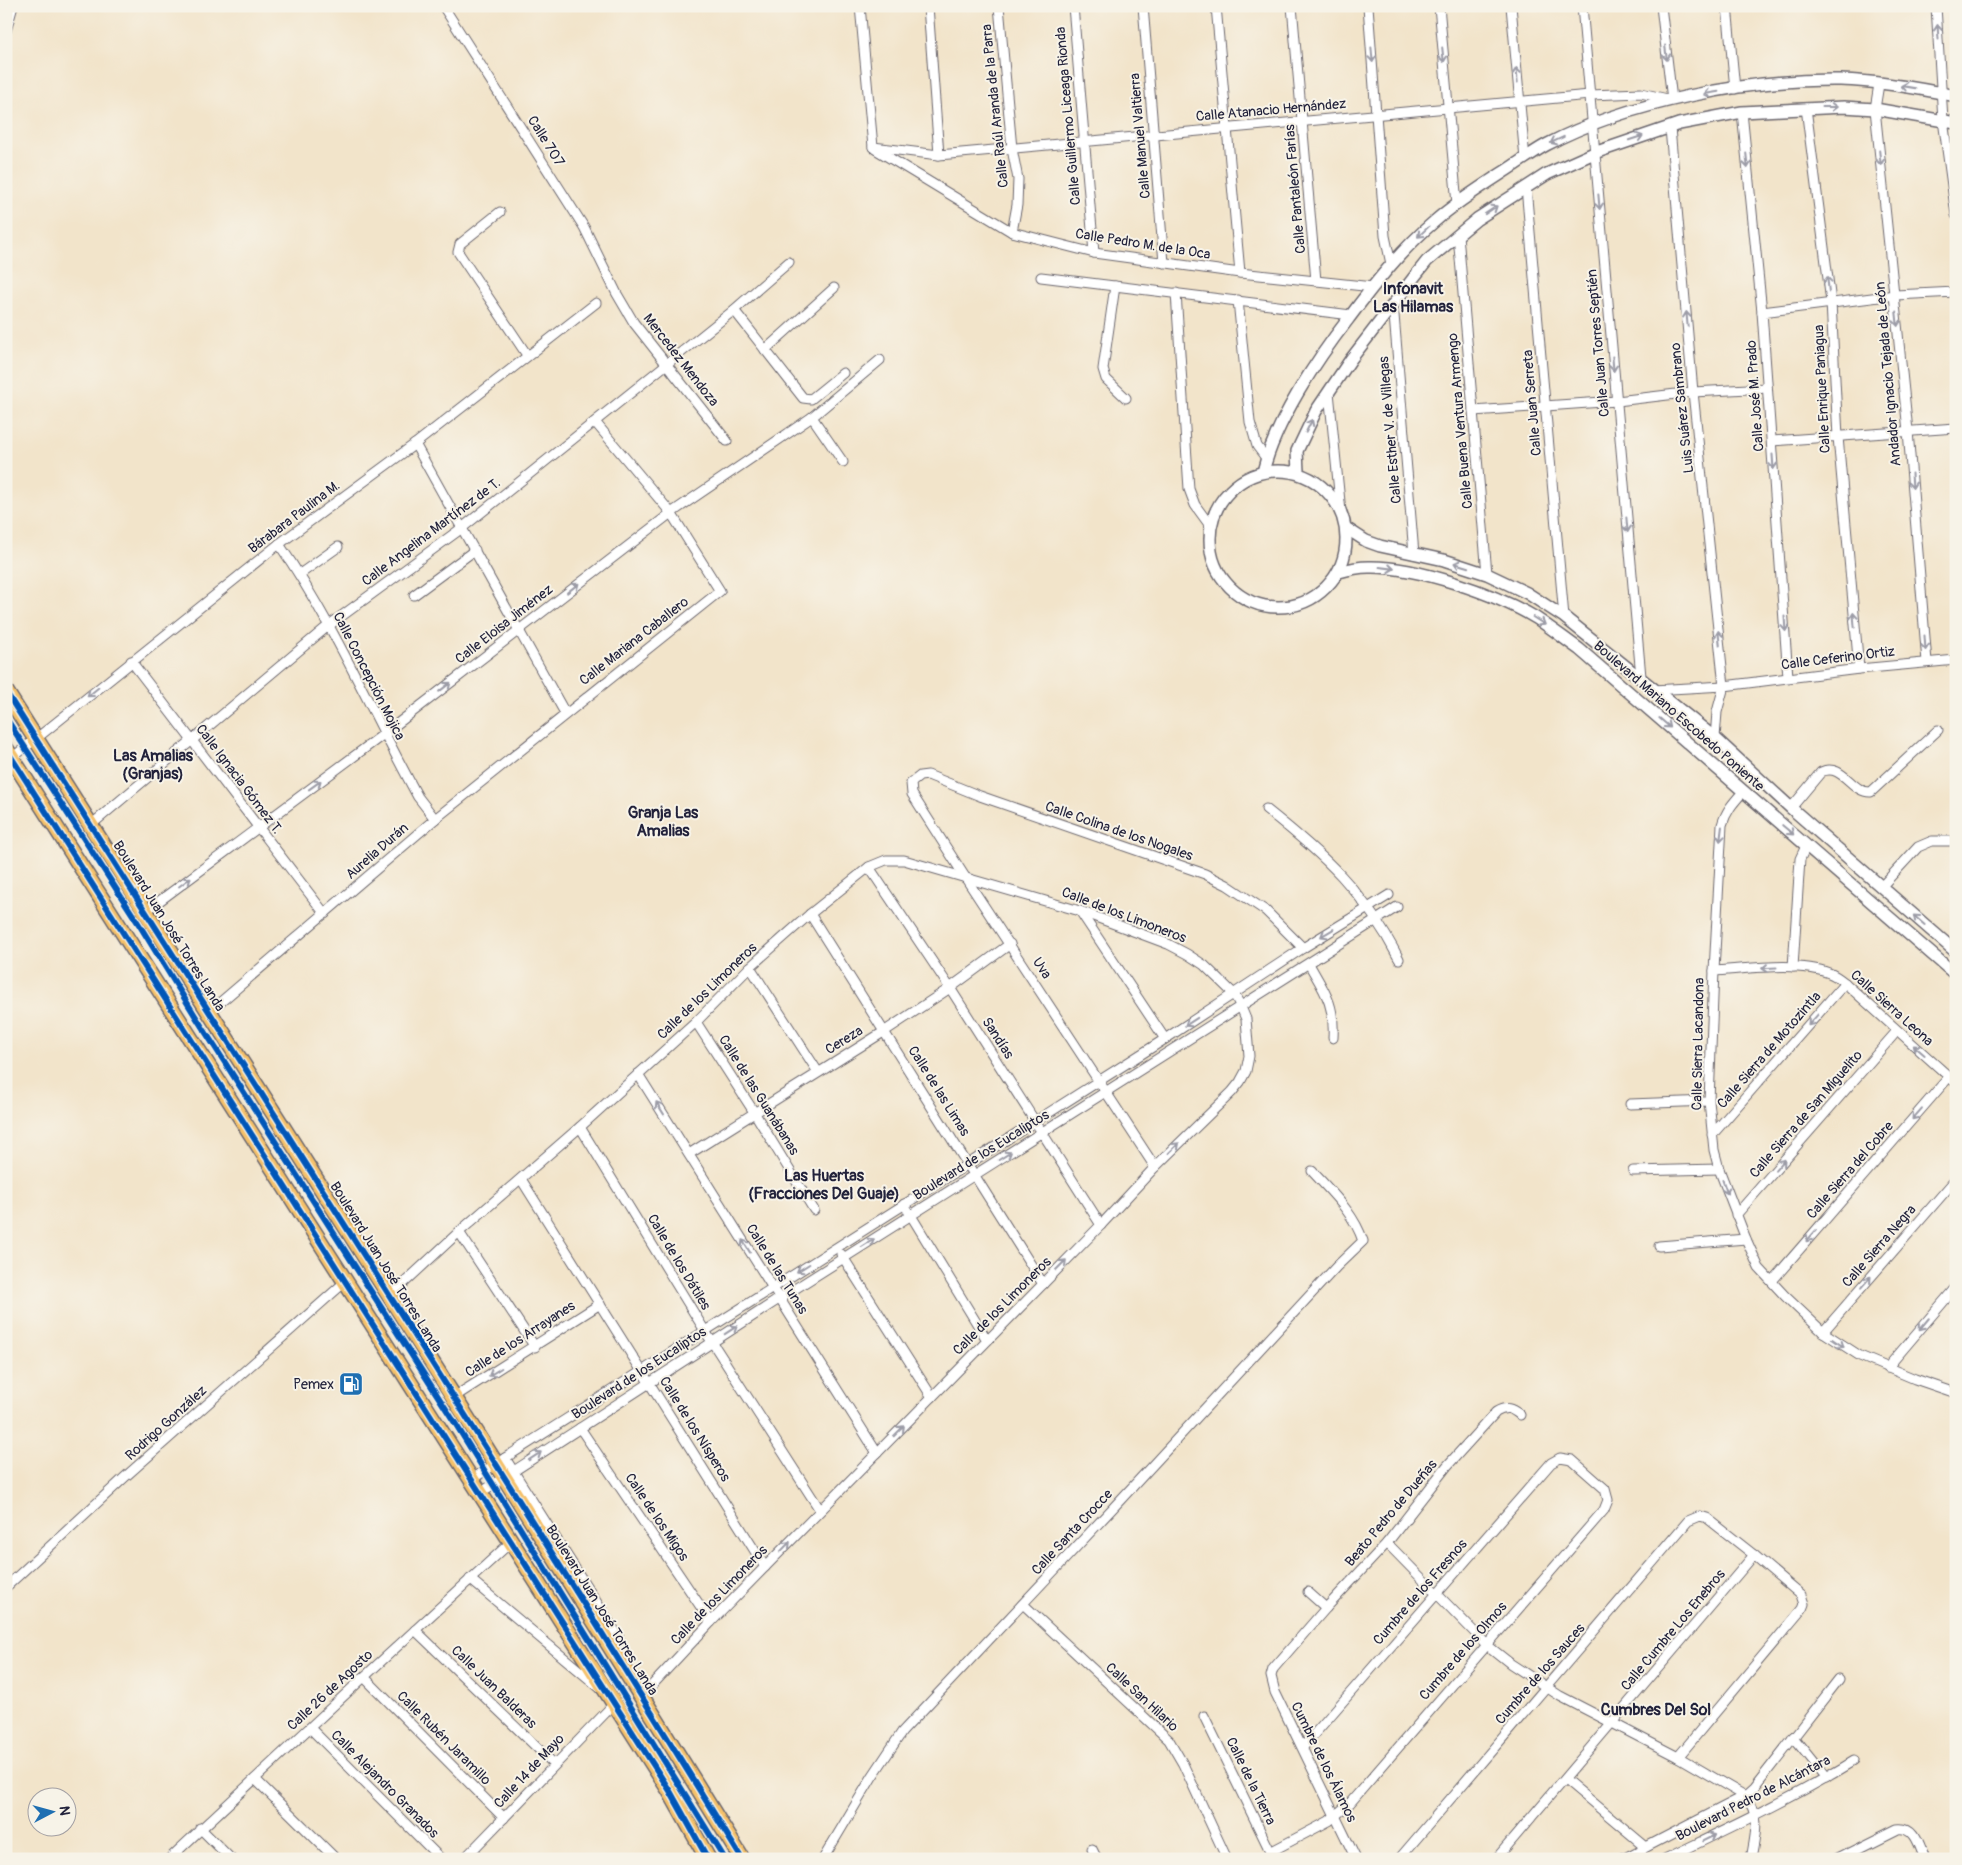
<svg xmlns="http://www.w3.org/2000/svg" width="1962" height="1865" viewBox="0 0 1962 1865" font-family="Pangolin,sans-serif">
	<rect width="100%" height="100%" fill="#f7f3e8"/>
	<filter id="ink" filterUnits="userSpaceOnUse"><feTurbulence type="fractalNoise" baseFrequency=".02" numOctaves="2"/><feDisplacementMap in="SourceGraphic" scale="10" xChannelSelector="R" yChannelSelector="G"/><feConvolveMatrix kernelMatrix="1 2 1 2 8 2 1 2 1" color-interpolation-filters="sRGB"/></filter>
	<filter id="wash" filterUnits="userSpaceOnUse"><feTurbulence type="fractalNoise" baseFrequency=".0096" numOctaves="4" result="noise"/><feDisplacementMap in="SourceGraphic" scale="20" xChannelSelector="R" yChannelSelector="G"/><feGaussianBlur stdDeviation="1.12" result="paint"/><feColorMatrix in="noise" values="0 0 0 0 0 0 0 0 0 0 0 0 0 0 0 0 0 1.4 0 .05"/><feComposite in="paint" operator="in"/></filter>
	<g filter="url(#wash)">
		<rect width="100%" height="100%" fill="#f2e4ca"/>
	</g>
	<g filter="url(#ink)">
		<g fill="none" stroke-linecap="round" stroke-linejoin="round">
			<defs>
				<g id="minor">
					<polyline points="443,6 584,227 617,294 634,323 727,441"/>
					<polyline points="860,6 873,147"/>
					<polyline points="928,6 939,155"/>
					<polyline points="999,6 1012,149 1018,179 1017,205 1012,232"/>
					<polyline points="1073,6 1094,253"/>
					<polyline points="1143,6 1164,263"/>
					<polyline points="1216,6 1240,273"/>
					<polyline points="1292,6 1316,281"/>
					<polyline points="1368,6 1385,236 1391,264"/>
					<polyline points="1439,6 1457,204"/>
					<polyline points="1511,6 1525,159"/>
					<polyline points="1582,6 1641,677"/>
					<polyline points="1727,6 1735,89"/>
					<polyline points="1936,6 1943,120 1956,215"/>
					<polyline points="6,31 13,6"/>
					<polyline points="1879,84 1875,109 1908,431 1927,662"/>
					<polyline points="1806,108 1831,302 1838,437 1859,669"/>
					<polyline points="1742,112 1762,312 1788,677"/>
					<polyline points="1670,128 1693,392 1724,686 1717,712 1715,738"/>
					<polyline points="873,147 939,155 1590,95 1641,93 1672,100 1661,6"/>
					<polyline points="875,149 1012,232 1094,253 1240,273 1373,287"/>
					<polyline points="1526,187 1564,617"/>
					<polyline points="500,212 460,244 458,252 527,355"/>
					<polyline points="1458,235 1487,574"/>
					<polyline points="1041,277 1351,315"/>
					<polyline points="1115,286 1103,369 1106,379 1126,398"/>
					<polyline points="1176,293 1189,489 1195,505 1211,527"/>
					<polyline points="1238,300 1250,422 1257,446 1266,458"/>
					<polyline points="1393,303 1414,554"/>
					<polyline points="734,310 803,398 811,399 843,373"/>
					<polyline points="1762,312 1895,295 1956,292"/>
					<polyline points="765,350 834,288"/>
					<polyline points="1329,392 1341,512"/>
					<polyline points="1473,411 1617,401 1693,392 1767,388"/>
					<polyline points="812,417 843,462"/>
					<polyline points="1772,441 1956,428"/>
					<polyline points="415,444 565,713"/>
					<path d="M279,544C334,624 372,713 418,797L435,819"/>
					<polyline points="300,574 338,547"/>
					<polyline points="414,595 475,550"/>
					<polyline points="131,661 325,914"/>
					<polyline points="1653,690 1724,686 1859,669 1956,660"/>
					<polyline points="12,758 279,544 415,444 596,303"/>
					<path d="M1743,792C1733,803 1726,811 1722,825L1714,971L1709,1101L1714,1150L1719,1169L1746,1239L1759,1268L1785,1296L1823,1332L1860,1356L1915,1379L1956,1393"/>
					<path d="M1791,808L1821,772C1843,762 1851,793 1871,792L1938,730"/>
					<path d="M1266,809C1325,856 1364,891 1399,959"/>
					<polyline points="91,825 328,626 462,528 734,310 789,262"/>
					<polyline points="869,867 950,988 1101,1225"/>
					<polyline points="1881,887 1918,847 1932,841 1956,841"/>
					<polyline points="146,911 384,734 671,513 812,417 880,360"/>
					<polyline points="1080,911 1165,1039"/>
					<polyline points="810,914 1043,1284"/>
					<path d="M1309,964C1325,992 1335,1004 1333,1038"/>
					<polyline points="750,967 818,1072"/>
					<polyline points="1793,967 1800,859 1806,846"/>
					<path d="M1714,971C1746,969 1799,961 1829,973C1835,975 1840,979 1845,983L1956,1083"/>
					<polyline points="209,1012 435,819 720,591 671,513 595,422"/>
					<polyline points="696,1022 754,1112 814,1210"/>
					<polyline points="638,1074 877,1453"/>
					<polyline points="1630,1104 1709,1101"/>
					<polyline points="580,1127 705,1331 820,1510"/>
					<polyline points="1712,1135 1845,983"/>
					<polyline points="689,1154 885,1031 950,988 1010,944"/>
					<polyline points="1155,1167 965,877 912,794 911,783 920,776 928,775 980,796 1205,874 1227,885 1266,911 1303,948"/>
					<polyline points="1633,1171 1719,1169"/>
					<polyline points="521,1179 765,1567"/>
					<polyline points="904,1204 987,1340"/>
					<polyline points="1736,1215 1897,1031"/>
					<polyline points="459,1232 535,1347"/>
					<polyline points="1659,1246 1746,1239"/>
					<polyline points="841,1254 932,1397"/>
					<polyline points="1772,1281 1949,1077"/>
					<polyline points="390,1296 459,1232 580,1127 696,1022 750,967 810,914 869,867 886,860 904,860 1080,911 1168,944 1187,954 1204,965 1234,994 1241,1007 1246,1019 1249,1056 1246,1071 1240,1082 1232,1092 1155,1167 1101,1225 711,1622 642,1696"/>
					<polyline points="1823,1332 1956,1179"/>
					<polyline points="1887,1368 1956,1287"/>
					<polyline points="454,1397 600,1304"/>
					<polyline points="580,1428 711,1622"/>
					<polyline points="505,1458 618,1636 621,1645 622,1661"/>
					<polyline points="472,1479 1165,1039 1303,948 1389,895"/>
					<polyline points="480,1493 779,1299 1397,907"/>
					<path d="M1387,1543L1487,1645L1511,1664L1560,1696L1678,1757L1745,1796C1762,1815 1755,1836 1751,1859"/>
					<polyline points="470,1579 600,1688"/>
					<polyline points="6,1587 125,1477 346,1281"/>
					<polyline points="1308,1592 1326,1608"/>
					<polyline points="1023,1604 1169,1740 1183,1764 1227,1859"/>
					<polyline points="415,1630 554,1764"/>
					<polyline points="364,1677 504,1818"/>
					<polyline points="1204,1716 1274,1859"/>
					<polyline points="310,1728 441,1859"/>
					<polyline points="1793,1737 1826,1778"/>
					<polyline points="255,1779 336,1859"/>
					<polyline points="1565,1779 1646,1847"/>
					<polyline points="200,1828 231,1859"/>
					<polyline points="1092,1849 1097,1859"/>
					<polyline points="1270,1852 1329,1821 1350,1803 1604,1510 1608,1500 1605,1489 1572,1460 1560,1458 1551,1463 1303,1747"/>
					<polyline points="169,1859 364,1677 511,1542"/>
					<polyline points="464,1859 614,1704"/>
					<path d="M823,1859L872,1777L902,1732L1112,1509L1337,1266L1363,1241C1354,1213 1332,1193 1312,1171"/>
					<path d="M1356,1859L1275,1692L1271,1676L1273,1669L1326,1608L1387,1543L1447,1466L1496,1412C1506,1406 1511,1408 1520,1415"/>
					<polyline points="1399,1859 1688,1521 1700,1516 1707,1518 1754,1555 1801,1595 1804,1604 1802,1609 1678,1757"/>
					<polyline points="1496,1859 1754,1555"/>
					<polyline points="1623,1859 1745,1796 1754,1788 1839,1679"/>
					<path d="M1665,1859C1729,1828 1794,1798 1854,1761"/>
					<path d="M1838,1859L1898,1829C1915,1827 1918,1846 1924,1859"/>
				</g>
				<g id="tertiary">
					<circle cx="1278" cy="539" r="68"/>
					<path d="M1263,472C1275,422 1317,359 1349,318C1375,283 1402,249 1435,221C1459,200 1487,183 1513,166C1524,159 1535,151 1546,145C1627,102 1749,79 1840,80C1878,81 1918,88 1956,96"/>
					<polyline points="1298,472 1297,451 1316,411 1351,359 1415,276 1427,261 1477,219 1547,174 1594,153 1679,124 1742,112 1844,107 1875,109 1956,123"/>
					<polyline points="1346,528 1366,541 1380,546 1444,560 1487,574 1527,593 1564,617 1715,738 1791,808 1956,952"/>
					<path d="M1339,572C1349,569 1358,567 1369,567C1416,566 1496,594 1536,618C1551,628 1565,639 1579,649L1956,975"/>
				</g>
				<g id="primary">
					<path d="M6,692C252,1080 501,1467 742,1859"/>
					<polyline points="6,749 670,1791 708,1859"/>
				</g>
			</defs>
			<use href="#minor" stroke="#6b666d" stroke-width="11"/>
			<use href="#tertiary" stroke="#6b666d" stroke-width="14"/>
			<use href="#primary" stroke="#6b666d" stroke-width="18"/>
			<use href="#minor" stroke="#fff" stroke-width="9"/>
			<use href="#tertiary" stroke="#fff" stroke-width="11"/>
			<use href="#primary" stroke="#f5c16b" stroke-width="15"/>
			<defs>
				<g id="cycleway">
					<path d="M6,692C252,1080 501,1467 742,1859"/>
					<polyline points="6,718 140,926 199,1022 455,1423 725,1859"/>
					<polyline points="6,749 670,1791 708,1859"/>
				</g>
			</defs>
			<use href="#cycleway" stroke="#f7f3e8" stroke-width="9"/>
			<use href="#cycleway" stroke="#0057b8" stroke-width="6"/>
		</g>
		<defs><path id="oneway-shaft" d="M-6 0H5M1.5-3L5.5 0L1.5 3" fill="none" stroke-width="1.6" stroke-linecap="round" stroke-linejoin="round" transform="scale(1.25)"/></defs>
		<g stroke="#9c9ca7">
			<use href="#oneway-shaft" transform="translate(1938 32) rotate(-94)"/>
			<use href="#oneway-shaft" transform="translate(1666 53) rotate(83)"/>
			<use href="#oneway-shaft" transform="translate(1372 55) rotate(85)"/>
			<use href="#oneway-shaft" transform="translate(1443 55) rotate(84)"/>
			<use href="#oneway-shaft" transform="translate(1517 75) rotate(-95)"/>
			<use href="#oneway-shaft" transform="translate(1908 87) rotate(-171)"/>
			<use href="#oneway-shaft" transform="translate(1711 93) rotate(170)"/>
			<use href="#oneway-shaft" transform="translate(1830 107)"/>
			<use href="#oneway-shaft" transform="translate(1636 138) rotate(-18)"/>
			<use href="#oneway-shaft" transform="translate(1557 140) rotate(155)"/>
			<use href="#oneway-shaft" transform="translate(1880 158) rotate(84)"/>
			<use href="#oneway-shaft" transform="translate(1747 161) rotate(84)"/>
			<use href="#oneway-shaft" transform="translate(1599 202) rotate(85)"/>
			<use href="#oneway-shaft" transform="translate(1491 210) rotate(-34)"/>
			<use href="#oneway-shaft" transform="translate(1423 232) rotate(137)"/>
			<use href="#oneway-shaft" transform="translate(1828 284) rotate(-97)"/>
			<use href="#oneway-shaft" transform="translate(1687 319) rotate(-95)"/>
			<use href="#oneway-shaft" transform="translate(1897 319) rotate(84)"/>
			<use href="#oneway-shaft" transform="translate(1613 364) rotate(85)"/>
			<use href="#oneway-shaft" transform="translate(1309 426) rotate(-63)"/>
			<use href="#oneway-shaft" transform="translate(1773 462) rotate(86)"/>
			<use href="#oneway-shaft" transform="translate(1912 481) rotate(86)"/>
			<use href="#oneway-shaft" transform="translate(1627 525) rotate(85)"/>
			<use href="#oneway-shaft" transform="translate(1461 565) rotate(-163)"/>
			<use href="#oneway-shaft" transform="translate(1387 568) rotate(7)"/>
			<use href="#oneway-shaft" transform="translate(573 588) rotate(-38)"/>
			<use href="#oneway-shaft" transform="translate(1854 620) rotate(-95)"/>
			<use href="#oneway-shaft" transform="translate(1539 621) rotate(32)"/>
			<use href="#oneway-shaft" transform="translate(1785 624) rotate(86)"/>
			<use href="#oneway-shaft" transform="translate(1719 638) rotate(-96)"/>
			<use href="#oneway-shaft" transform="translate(1925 643) rotate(86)"/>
			<use href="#oneway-shaft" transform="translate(445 687) rotate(-38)"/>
			<use href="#oneway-shaft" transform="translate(93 692) rotate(141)"/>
			<use href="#oneway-shaft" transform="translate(1665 723) rotate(41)"/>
			<use href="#oneway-shaft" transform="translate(315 785) rotate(-36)"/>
			<use href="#oneway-shaft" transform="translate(1788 830) rotate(40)"/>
			<use href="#oneway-shaft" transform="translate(1721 834) rotate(97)"/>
			<use href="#oneway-shaft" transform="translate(185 882) rotate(-37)"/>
			<use href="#oneway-shaft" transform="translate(1919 920) rotate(-139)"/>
			<use href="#oneway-shaft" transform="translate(1327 933) rotate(149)"/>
			<use href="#oneway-shaft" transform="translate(1769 968) rotate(177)"/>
			<use href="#oneway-shaft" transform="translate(1813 1020) rotate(131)"/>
			<use href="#oneway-shaft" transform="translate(1191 1022) rotate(147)"/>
			<use href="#oneway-shaft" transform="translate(1919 1050) rotate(-139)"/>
			<use href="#oneway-shaft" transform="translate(660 1108) rotate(-122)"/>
			<use href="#oneway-shaft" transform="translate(1917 1114) rotate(131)"/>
			<use href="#oneway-shaft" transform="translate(1174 1148) rotate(-44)"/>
			<use href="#oneway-shaft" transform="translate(1005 1156) rotate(-32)"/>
			<use href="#oneway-shaft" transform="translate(1780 1165) rotate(-49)"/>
			<use href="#oneway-shaft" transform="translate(1725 1187) rotate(70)"/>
			<use href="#oneway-shaft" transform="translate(1811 1236) rotate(131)"/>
			<use href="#oneway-shaft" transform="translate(868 1243) rotate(-32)"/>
			<use href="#oneway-shaft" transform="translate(746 1246) rotate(-122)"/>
			<use href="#oneway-shaft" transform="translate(1061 1265) rotate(-45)"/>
			<use href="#oneway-shaft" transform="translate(803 1268) rotate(148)"/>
			<use href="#oneway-shaft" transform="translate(1866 1282) rotate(-49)"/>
			<use href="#oneway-shaft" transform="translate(1924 1324) rotate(130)"/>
			<use href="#oneway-shaft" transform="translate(731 1330) rotate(-33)"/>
			<use href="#oneway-shaft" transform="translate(1838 1343) rotate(35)"/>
			<use href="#oneway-shaft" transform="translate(495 1372) rotate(148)"/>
			<use href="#oneway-shaft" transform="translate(899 1431) rotate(-45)"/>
			<use href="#oneway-shaft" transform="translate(535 1456) rotate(-33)"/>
			<use href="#oneway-shaft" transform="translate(785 1547) rotate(-46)"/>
			<use href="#oneway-shaft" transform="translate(1709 1838) rotate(-26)"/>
		</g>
	</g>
	<defs>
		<symbol id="fuel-square" viewBox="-11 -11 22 22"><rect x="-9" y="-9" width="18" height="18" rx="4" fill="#1f6fb2" stroke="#f7f3e8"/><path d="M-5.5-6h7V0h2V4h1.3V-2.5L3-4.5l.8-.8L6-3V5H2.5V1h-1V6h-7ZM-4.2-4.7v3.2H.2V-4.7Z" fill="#fff"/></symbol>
	</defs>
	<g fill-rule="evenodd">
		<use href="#fuel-square" x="337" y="1370" width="28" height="28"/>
	</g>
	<g text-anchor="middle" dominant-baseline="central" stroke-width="4" stroke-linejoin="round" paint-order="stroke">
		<g font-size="14" fill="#22223b" stroke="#f7f3e8">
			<text transform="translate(995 106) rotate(-96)">Calle Raúl Aranda de la Parra</text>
			<text transform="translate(1271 110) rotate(-5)">Calle Atanacio Hernández</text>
			<text transform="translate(1068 116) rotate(-95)">Calle Guillermo Liceaga Rionda</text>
			<text transform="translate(1140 136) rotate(-95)">Calle Manuel Valtierra</text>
			<text transform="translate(546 141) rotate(58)">Calle 707</text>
			<text transform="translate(1295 189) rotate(-95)">Calle Pantaleón Farías</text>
			<text transform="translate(1143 244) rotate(9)">Calle Pedro M. de la Oca</text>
			<text transform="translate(1598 343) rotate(-95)">Calle Juan Torres Septién</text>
			<text transform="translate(681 360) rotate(52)">Mercedez Mendoza</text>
			<text transform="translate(1888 374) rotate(-95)">Andador Ignacio Tejada de León</text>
			<text transform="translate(1822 389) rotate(-93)">Calle Enrique Paniagua</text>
			<text transform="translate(1755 396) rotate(-94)">Calle José M. Prado</text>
			<text transform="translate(1532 403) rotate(-95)">Calle Juan Serreta</text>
			<text transform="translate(1682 408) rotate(-96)">Luis Suárez Sambrano</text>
			<text transform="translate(1460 421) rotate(-95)">Calle Buena Ventura Armengo</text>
			<text transform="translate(1390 430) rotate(-95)">Calle Esther V. de Villegas</text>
			<text transform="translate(294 517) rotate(-37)">Bárabara Paulina M.</text>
			<text transform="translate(431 532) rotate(-37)">Calle Angelina Martínez de T.</text>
			<text transform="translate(504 624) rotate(-38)">Calle Eloisa Jiménez</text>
			<text transform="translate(634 641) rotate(-38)">Calle Mariana Caballero</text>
			<text transform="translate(1838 658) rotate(-7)">Calle Ceferino Ortiz</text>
			<text transform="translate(369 676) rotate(63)">Calle Concepción Mojica</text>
			<text transform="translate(1679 716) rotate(41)">Boulevard Mariano Escobedo Poniente</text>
			<text transform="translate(239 779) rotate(53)">Calle Ignacia Gómez T.</text>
			<text transform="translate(1119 831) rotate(19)">Calle Colina de los Nogales</text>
			<text transform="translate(377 851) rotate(-41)">Aurelia Durán</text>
			<text transform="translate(1124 915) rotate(21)">Calle de los Limoneros</text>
			<text transform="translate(169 926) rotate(58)">Boulevard Juan José Torres Landa</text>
			<text transform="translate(1042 968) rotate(57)">Uva</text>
			<text transform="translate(707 991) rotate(-44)">Calle de los Limoneros</text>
			<text transform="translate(1892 1008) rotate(42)">Calle Sierra Leona</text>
			<text transform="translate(998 1038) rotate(57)">Sandías</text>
			<text transform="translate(844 1040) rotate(-32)">Cereza</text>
			<text transform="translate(1698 1044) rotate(-89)">Calle Sierra Lacandona</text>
			<text transform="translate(1769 1050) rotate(-49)">Calle Sierra de Motozintla</text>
			<text transform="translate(939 1091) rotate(58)">Calle de las Limas</text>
			<text transform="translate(759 1095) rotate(58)">Calle de las Guanábanas</text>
			<text transform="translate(1806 1114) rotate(-49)">Calle Sierra de San Miguelito</text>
			<text transform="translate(981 1155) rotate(-32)">Boulevard de los Eucaliptos</text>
			<text transform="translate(1850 1170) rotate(-49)">Calle Sierra del Cobre</text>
			<text transform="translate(1879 1246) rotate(-49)">Calle Sierra Negra</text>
			<text transform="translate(679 1262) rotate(59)">Calle de los Dátiles</text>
			<text transform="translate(386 1267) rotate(58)">Boulevard Juan José Torres Landa</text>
			<text transform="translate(777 1269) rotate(58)">Calle de las Tunas</text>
			<text transform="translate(1002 1306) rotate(-45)">Calle de los Limoneros</text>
			<text transform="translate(520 1339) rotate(-33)">Calle de los Arrayanes</text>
			<text transform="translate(639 1373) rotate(-33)">Boulevard de los Eucaliptos</text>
			<text transform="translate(166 1423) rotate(-42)">Rodrigo González</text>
			<text transform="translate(695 1429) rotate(58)">Calle de los Nísperos</text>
			<text transform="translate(1391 1513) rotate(-50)">Beato Pedro de Dueñas</text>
			<text transform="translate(657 1517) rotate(56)">Calle de los Migos</text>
			<text transform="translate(1072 1532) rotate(-47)">Calle Santa Crocce</text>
			<text transform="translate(1420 1592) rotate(-49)">Cumbre de los Fresnos</text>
			<text transform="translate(719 1595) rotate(-46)">Calle de los Limoneros</text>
			<text transform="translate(602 1610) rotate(58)">Boulevard Juan José Torres Landa</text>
			<text transform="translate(1673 1630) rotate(-50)">Calle Cumbre Los Enebros</text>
			<text transform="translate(1463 1651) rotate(-49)">Cumbre de los Olmos</text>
			<text transform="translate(1540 1674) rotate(-49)">Cumbre de los Sauces</text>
			<text transform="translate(494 1687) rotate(44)">Calle Juan Balderas</text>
			<text transform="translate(330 1690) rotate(-43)">Calle 26 de Agosto</text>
			<text transform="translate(1142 1697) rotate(43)">Calle San Hilario</text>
			<text transform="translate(444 1738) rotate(45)">Calle Rubén Jaramillo</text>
			<text transform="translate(1324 1762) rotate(64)">Cumbre de los Álamos</text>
			<text transform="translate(529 1771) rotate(-47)">Calle 14 de Mayo</text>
			<text transform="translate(1251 1781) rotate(64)">Calle de la Tierra</text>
			<text transform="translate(385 1784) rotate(45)">Calle Alejandro Granados</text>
			<text transform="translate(1753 1798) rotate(-27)">Boulevard Pedro de Alcántara</text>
		</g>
		<g font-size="14" fill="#22223b" stroke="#f7f3e8" text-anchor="end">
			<text x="334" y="1384">Pemex</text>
		</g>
		<g font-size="16" font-weight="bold" fill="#22223b" stroke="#f7f3e8">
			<text x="1413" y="289">Infonavit<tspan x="1413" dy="18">Las Hilamas</tspan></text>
			<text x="153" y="756">Las Amalias<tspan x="153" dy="18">(Granjas)</tspan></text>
			<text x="663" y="813">Granja Las<tspan x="663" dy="18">Amalias</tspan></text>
			<text x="824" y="1176">Las Huertas<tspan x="824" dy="18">(Fracciones Del Guaje)</tspan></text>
			<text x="1656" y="1710">Cumbres Del Sol</text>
		</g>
	</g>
	<rect width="1962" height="1865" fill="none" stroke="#f7f3e8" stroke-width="25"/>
	<g transform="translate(52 1812) rotate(84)"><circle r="24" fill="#f7f3e8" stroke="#a29fa3"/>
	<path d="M0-4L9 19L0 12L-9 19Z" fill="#1f6fb2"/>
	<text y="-8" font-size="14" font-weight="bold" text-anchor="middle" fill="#22223b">N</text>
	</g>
</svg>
